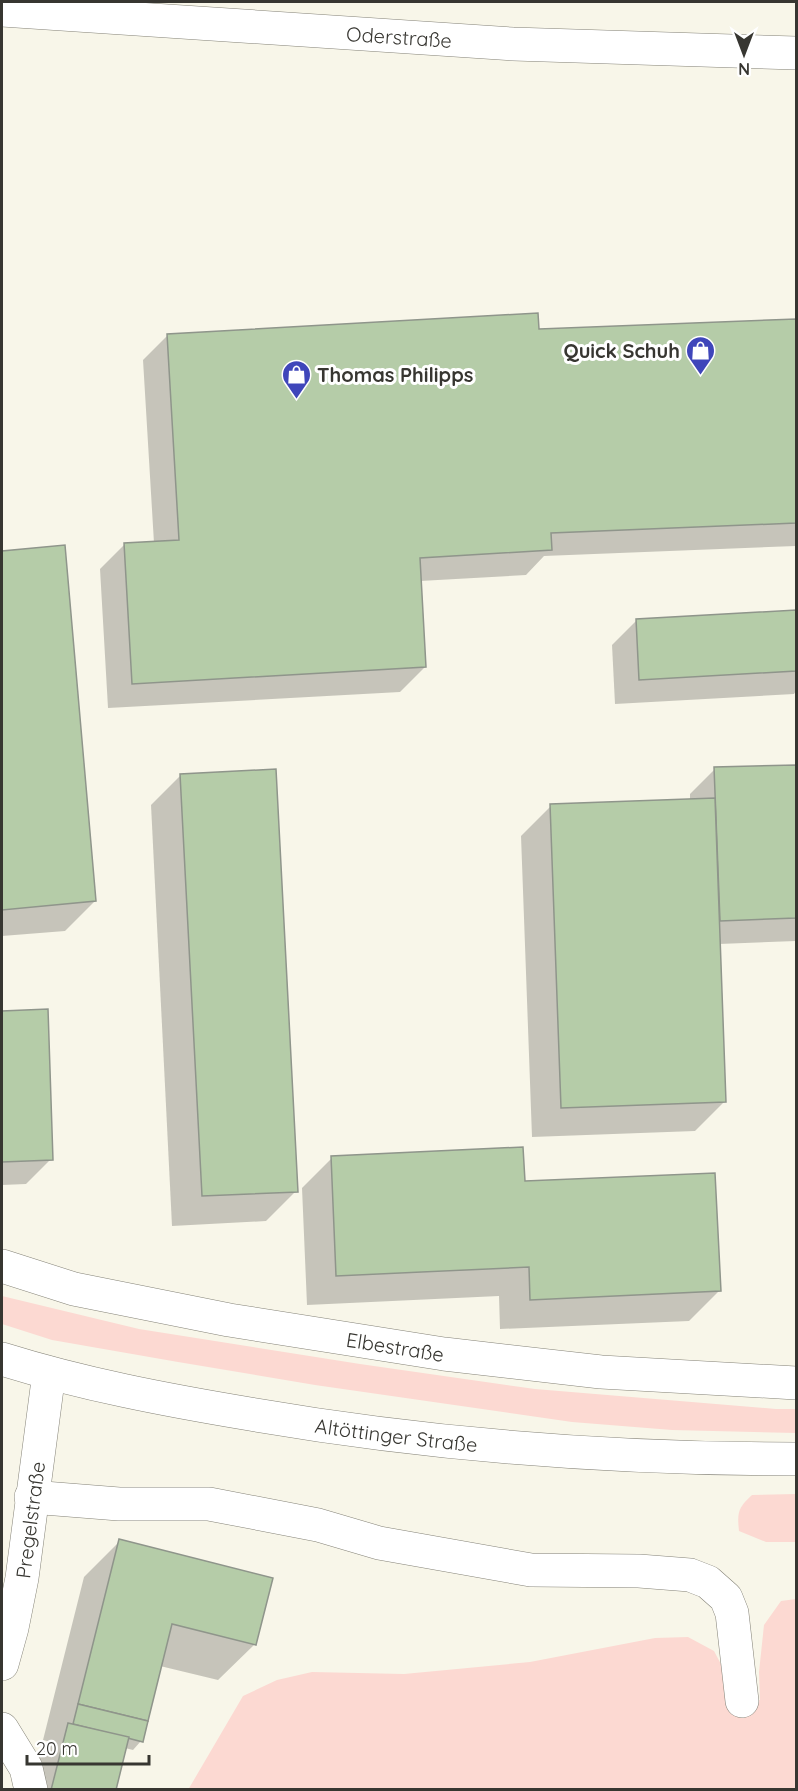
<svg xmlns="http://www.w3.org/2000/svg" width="798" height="1791" viewBox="0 0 798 1791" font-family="Quicksand,sans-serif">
	<rect width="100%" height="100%" fill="#f8f6e9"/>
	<g fill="#fcd9d2">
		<polygon points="2,1296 139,1329 360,1364 535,1389 776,1409 796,1409 796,1433 672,1430 572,1422 315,1385 178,1362 52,1340 2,1324"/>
		<path d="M796,1494V1542H766L739,1531C737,1512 738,1508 752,1495Z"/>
		<polygon points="796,1599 796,1789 188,1790 243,1696 277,1680 312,1672 404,1674 530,1662 655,1638 688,1637 714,1651 723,1668 730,1701 760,1700 759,1672 764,1625 781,1601"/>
	</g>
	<g fill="#0003">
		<polygon points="672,2 774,2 772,3"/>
		<polygon points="796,321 796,546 544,556 526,575 420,581 425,667 400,692 108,708 100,569 125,544 154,543 143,360 168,335 538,331"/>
		<polygon points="63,547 95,901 65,931 2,936 2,552"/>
		<polygon points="796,611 796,691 794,694 615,704 612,645 637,620"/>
		<polygon points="796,766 796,941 719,944 725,1101 695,1131 532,1137 521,836 551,806 690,801 690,794 715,769"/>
		<polygon points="181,775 296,1191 266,1221 172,1226 151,805"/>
		<polygon points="47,1011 51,1159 26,1184 2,1185 2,1012"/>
		<polygon points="332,1158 524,1182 719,1291 689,1321 500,1329 499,1296 307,1305 302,1188"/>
		<polygon points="120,1541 255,1644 218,1680 160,1666 141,1741 133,1750 125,1748 114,1790 25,1790 33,1761 51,1742 43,1740 84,1577"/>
	</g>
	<g fill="#b5cca8" stroke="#8f958b" stroke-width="1.5">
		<polygon points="538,313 539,329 796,319 796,523 551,533 552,550 420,558 426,667 132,684 124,543 179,540 167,334"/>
		<polygon points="65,545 96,901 2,910 2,551"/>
		<polygon points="796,610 796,671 639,680 636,619"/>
		<polygon points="796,765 796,918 720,921 714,767"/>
		<polygon points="276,769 298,1192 202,1196 180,774"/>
		<polygon points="715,798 726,1102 561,1108 550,804"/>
		<polygon points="48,1009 53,1160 2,1162 2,1011"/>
		<polygon points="523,1147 525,1181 715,1173 721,1291 530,1300 529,1267 336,1276 331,1156"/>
		<polygon points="119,1539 273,1578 256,1645 172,1624 148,1721 78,1704"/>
		<polygon points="78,1704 148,1721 143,1742 73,1724"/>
		<polygon points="68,1723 129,1737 116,1790 51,1790"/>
	</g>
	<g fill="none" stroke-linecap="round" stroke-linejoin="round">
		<defs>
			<g id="street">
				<path id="s1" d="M2,10L513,44L796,53"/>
				<path id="s2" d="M2,1266L74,1289L229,1320L444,1354L601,1372L796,1383"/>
				<polyline points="31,1497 119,1504 209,1504 318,1525 379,1543 531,1570 639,1571 690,1575 708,1582 726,1598 732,1613 742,1701"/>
				<path id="s3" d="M2,1664L12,1628L22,1578L49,1373"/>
				<polyline points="2,1729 26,1768 31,1790"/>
			</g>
			<g id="secondary">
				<path id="s4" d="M2,1359C82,1384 166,1400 250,1414C430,1445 613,1459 796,1459"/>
			</g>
		</defs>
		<use href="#street" stroke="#858378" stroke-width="34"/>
		<use href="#secondary" stroke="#858378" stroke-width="34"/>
		<use href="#street" stroke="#fff" stroke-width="33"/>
		<use href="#secondary" stroke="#fff" stroke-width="33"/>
	</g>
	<defs>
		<symbol id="shop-pin" viewBox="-11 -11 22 30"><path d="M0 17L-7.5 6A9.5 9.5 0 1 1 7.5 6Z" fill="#3f46ba" stroke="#fff"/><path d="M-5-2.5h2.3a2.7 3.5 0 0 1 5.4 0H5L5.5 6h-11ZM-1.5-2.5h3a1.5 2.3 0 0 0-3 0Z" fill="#fff"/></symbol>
	</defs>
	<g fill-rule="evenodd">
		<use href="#shop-pin" x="684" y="334" width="33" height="45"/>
		<use href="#shop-pin" x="280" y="358" width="33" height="45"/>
	</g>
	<g text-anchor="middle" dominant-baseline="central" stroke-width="6" stroke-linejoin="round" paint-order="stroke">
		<g font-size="20" fill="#373631" stroke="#fff">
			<text stroke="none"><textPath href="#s1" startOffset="398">Oderstraße</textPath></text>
			<text stroke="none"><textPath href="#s2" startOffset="402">Elbestraße</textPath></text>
			<text stroke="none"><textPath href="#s4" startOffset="402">Altöttinger Straße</textPath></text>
			<text stroke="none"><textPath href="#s3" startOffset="147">Pregelstraße</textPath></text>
		</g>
		<g font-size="20" font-weight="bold" fill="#373631" stroke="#fff" text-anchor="end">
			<text x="680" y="350">Quick Schuh</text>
			<text x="317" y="374" text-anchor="start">Thomas Philipps</text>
		</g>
	</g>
	<rect width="798" height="1791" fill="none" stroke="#373631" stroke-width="6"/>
	<g transform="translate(744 54) rotate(180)" stroke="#ffffff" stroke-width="4.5" paint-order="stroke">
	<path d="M0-4.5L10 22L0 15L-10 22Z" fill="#373631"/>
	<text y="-9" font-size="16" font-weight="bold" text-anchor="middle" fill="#373631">N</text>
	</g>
	<path d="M27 1755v9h122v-9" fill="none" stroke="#373631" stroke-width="3"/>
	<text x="36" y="1755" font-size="18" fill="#373631" stroke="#ffffff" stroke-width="4.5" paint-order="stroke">20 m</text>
</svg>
